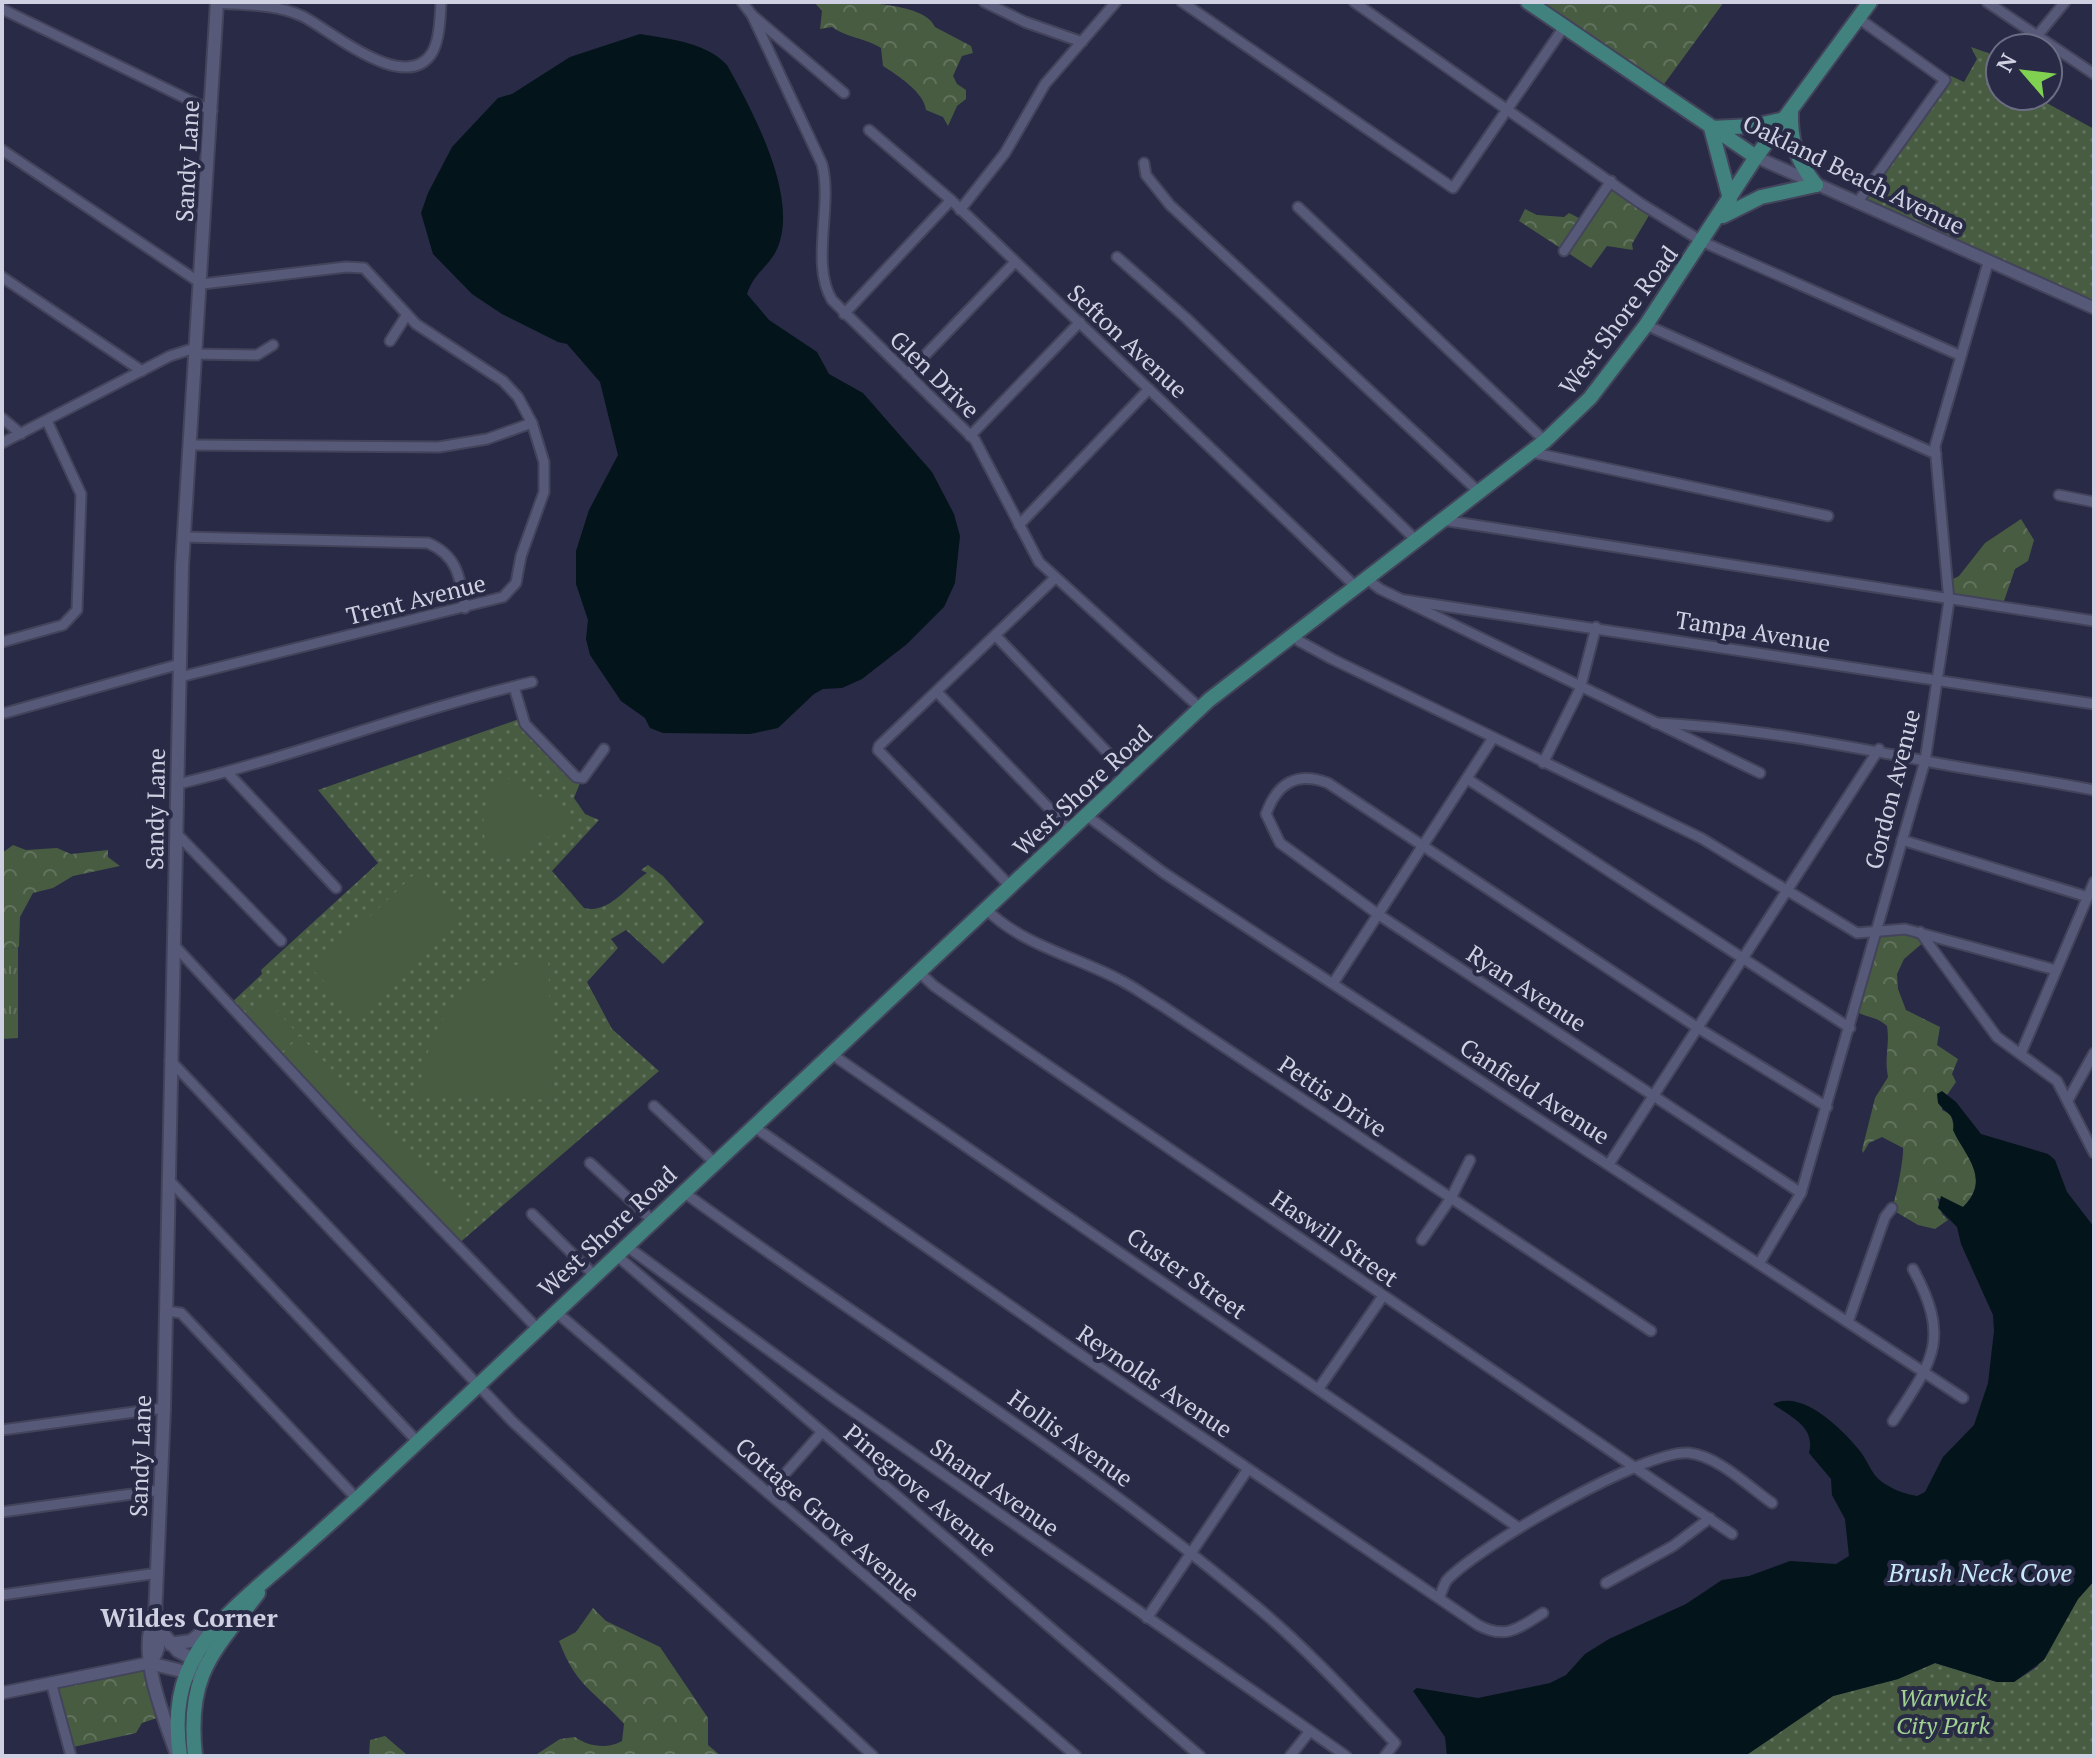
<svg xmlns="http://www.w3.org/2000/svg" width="2096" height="1758" viewBox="0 0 2096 1758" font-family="'PT Serif',serif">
	<defs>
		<pattern id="grass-tufts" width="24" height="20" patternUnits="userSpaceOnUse" patternTransform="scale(2)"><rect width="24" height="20" fill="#485c42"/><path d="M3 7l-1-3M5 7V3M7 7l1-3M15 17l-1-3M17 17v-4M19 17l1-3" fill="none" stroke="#61725d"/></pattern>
		<pattern id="forest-crowns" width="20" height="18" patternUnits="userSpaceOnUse" patternTransform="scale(2)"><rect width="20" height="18" fill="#485c42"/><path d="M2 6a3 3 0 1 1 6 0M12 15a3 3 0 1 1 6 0" fill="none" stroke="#61725d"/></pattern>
		<pattern id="park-dots" width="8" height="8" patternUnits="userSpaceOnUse" patternTransform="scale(2)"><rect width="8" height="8" fill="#485c42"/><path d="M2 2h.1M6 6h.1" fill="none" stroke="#61725d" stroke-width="1.8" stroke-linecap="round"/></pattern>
	</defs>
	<rect width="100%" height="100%" fill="#292a45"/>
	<polygon fill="url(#grass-tufts)" points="18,947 18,1038 2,1039 2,949"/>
	<g fill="url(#forest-crowns)">
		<path d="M814,2C845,2 924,0 935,27L971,46L973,53L962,56L953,76L957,84L966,90V99L957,106L948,126L943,117L926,110C924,92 897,75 883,66L881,48C863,37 850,39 832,27L820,29L822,11Z"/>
		<polygon points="1528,2 1724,2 1659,91"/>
		<polygon points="1614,184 1651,212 1632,244 1633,250 1607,246 1591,268 1519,221 1525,209 1537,215 1564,217 1569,213 1585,221"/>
		<polygon points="2021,519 2034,540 2028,561 2015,569 2003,604 1949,597 1949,581 1959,576 1985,543"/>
		<polygon points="13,845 26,850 57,848 71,854 108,850 108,857 120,866 73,876 53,888 33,893 20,917 19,947 2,949 2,853"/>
		<path d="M1908,928L1925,941L1904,959L1897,974L1898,989L1906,1010L1940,1027L1937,1045L1958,1059L1952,1074L1956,1082L1947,1095L1942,1092V1110L1950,1114C1954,1121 1953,1132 1957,1138C1971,1161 1988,1182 1963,1207L1937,1198L1942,1214L1948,1220L1935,1229L1918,1225L1891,1209C1896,1201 1904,1157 1903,1148L1882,1137L1869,1143L1863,1153L1862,1150L1875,1098L1888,1077C1884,1056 1890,1046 1887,1026C1877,1016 1865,1018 1854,1010L1875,932Z"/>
		<path d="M593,1608L606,1621L660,1647L708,1718V1745L721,1756H534L560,1739L575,1737C589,1747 608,1749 622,1741L624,1724C593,1689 577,1688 559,1641L576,1632Z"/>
		<polygon points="152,1661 163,1716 142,1723 136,1733 69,1748 51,1682"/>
		<polygon points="385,1736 406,1754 410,1756 369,1756 370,1740"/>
	</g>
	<g fill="url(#park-dots)">
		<polygon points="1971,47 1988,53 2000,65 2000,96 2042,96 2045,102 2094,129 2094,308 1858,203 1943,79 1951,76 1964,82 1977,59"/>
		<path d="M522,718L582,778L574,798L585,814L599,820L552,871L584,908C609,915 629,884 647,873L641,870L648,865L663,876L704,922L663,964L626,930L611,939L618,948L587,982L612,1029L659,1071L457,1245L230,1004L262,974L261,970L378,863L318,790Z"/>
		<polygon points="2094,1581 2094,1756 1745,1756 1833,1696 1898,1679 1935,1663 1997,1682 2014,1682 2037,1667 2078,1599"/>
	</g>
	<g fill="#485c42">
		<path d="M502,775L572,815V825L501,862C472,838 483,801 502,775Z"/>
		<polygon points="420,869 465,917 358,1018 313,970"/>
		<path d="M531,959H548L553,1100L418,1094C432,1015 455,988 531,959Z"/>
		<polygon points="266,999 298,1034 281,1051 248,1016"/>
		<polygon points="300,1036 333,1071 316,1088 283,1053"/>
		<polygon points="334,1072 433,1178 415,1195 316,1089"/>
		<polygon points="434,1179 466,1214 449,1230 416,1196"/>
	</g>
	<g fill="#03141b">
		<path d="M640,34C669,39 706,42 727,65C752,110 800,197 777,249C769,267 754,272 747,294L769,320L817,352L829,374L863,393L932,472L954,514L960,536L955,583L944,607L907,644L862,679L842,688L823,689L814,694L778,728L750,734L663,733L650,728L645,718L621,701L590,655L586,639L588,620L576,584V551L589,510L618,455L600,382L567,344L558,342L502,314L472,294L433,254L421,213L428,193L452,147L498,98L512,94L570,57Z"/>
		<path d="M1942,1091L1956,1102L1981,1134L2048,1154L2055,1160L2067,1192L2094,1227V1581L2078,1599L2044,1660L2014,1682H1997L1935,1663L1898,1679L1833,1696L1745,1756H1447L1445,1737L1413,1691L1417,1688L1478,1698L1550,1683L1566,1675L1585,1654L1609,1639L1686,1604L1722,1580L1749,1576L1790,1561L1836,1564L1849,1556L1845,1519L1832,1495L1831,1479L1809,1453C1816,1427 1791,1417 1773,1404C1803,1389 1843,1430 1860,1451C1868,1461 1871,1474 1882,1482C1892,1489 1904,1494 1917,1496L1925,1492L1943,1457L1974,1425L1988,1383L1994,1331L1993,1315L1961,1244L1957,1227L1938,1208L1941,1196L1963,1207C1992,1179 1965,1156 1953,1130C1956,1114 1946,1114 1938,1103L1937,1094Z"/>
	</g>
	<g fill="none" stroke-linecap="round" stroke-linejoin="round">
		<defs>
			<g id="minor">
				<polyline points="742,2 752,15 844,93"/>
				<polyline points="984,2 1025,22 1082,42"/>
				<polyline points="1182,2 1453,188 1564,27"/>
				<polyline points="1354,2 1640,203 1703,242 1959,355"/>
				<polyline points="1987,2 2094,74"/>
				<path d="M217,3C246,5 276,4 302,16C328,28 407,98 433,51C440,37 440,17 441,2"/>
				<polyline points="2,9 212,111"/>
				<path d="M752,15L822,164C833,206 810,264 832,300L975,440L1039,562L1200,708"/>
				<polyline points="2037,36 2065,2"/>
				<polyline points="869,130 951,200 1355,586"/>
				<polyline points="2,150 202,284 346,267 364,268 416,324 503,381 518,397 532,423 544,462 544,492 521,556 516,583 503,597 180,677"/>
				<polyline points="1144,163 1146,175 1170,205 1479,492"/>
				<polyline points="1857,203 1945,80 1858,18"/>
				<polyline points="1298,207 1545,441"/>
				<polyline points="960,210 1005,153 1045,84 1116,2"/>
				<polyline points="1564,251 1611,181"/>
				<polyline points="1117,257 1186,318 1416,540"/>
				<polyline points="2,277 142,371"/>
				<polyline points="844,314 951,200"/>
				<polyline points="1646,325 1936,454"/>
				<polyline points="390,341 406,316"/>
				<polyline points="194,354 257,355 273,345"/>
				<polyline points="907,374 1015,262"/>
				<polyline points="2,418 21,434"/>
				<polyline points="970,436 1080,322"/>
				<polyline points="2,443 170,356 195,348"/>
				<polyline points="190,445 439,447 487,439 532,423"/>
				<polyline points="1530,452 1828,516"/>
				<polyline points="2059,495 2094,502"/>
				<polyline points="1442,520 2094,621"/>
				<polyline points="1019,525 1149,389"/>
				<path d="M184,537L428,543C458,556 460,578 465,608"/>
				<polyline points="1367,579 1380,589 1760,773"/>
				<polyline points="1404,600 2094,704"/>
				<polyline points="1293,634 1299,641 1332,659 1701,838 1857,933 1905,929 2056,970"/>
				<polyline points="996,636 1129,775"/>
				<polyline points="2,642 63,625 77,610 81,494 47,421"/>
				<polyline points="514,687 525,724 576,777 583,778 604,749"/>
				<polyline points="937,692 1070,830"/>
				<polyline points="5,713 180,664"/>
				<path d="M1655,723C1746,727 1837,744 1926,761C1982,772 2038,779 2094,790"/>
				<polyline points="1543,763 1580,689 1596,627"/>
				<polyline points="228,773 336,888"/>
				<polyline points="1469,780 1850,1028"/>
				<path d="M178,784C297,756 412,710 532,682"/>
				<polyline points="1086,815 1164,873 1963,1398"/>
				<polyline points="176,833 281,941"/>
				<polyline points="1902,840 2088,897"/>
				<polyline points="1010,886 878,750 879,746 1055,578"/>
				<path d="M986,909C1022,945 1074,956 1118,979C1133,986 1147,997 1161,1005L1651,1331"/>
				<polyline points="1920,932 1997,1037 2057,1081 2094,1153"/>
				<polyline points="173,944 356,1141 537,1328"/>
				<polyline points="918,971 934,986 1018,1045 1732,1534"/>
				<polyline points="1334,982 1493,738"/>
				<polyline points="830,1053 1519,1528"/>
				<polyline points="2021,1053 2094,882"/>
				<polyline points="170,1060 512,1421 873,1756"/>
				<polyline points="2068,1100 2094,1053"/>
				<polyline points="654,1106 714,1162"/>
				<path d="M753,1126L1068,1346L1478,1625C1506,1640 1519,1628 1543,1613"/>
				<polyline points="590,1163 652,1220"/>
				<polyline points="1609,1164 1879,749"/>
				<polyline points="168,1179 416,1440"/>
				<path d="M682,1191C874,1331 1075,1454 1257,1607C1304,1646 1353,1699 1395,1743L1385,1756"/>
				<path d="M1801,1193L1379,915L1280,843L1266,814C1277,783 1297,771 1328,783L1698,1028L1827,1107"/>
				<polyline points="532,1214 594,1275"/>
				<polyline points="1422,1240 1451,1198 1470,1160"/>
				<polyline points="625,1245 837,1400 1346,1756"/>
				<polyline points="615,1254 1200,1756"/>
				<polyline points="1760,1262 1801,1193 1925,761 1949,601 1935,446 1988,263"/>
				<polyline points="166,1311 181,1313 357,1499"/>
				<polyline points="555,1311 1076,1756"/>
				<polyline points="1848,1322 1885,1217 1892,1208"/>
				<polyline points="1319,1388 1383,1296"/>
				<path d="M1893,1421C1933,1361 1951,1339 1913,1269"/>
				<polyline points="2,1430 164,1408"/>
				<polyline points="768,1493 822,1432"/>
				<polyline points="2,1512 161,1490"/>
				<polyline points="1606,1583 1673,1546 1710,1518"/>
				<polyline points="2,1595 158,1573"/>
				<path d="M1440,1596C1442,1591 1444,1584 1447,1580C1479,1546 1645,1449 1689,1453C1718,1456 1749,1487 1772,1503"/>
				<polyline points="1147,1618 1248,1469"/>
				<polyline points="51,1682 71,1756"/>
				<polyline points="1290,1756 1310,1731"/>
			</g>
			<g id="tertiary">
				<polyline points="1756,157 2094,308"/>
				<polyline points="2,1693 149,1663"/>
			</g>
			<g id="secondary">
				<path d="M155,1617C136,1650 164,1718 176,1752"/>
				<polyline points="159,1629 178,1651 202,1664"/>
				<polyline points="170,1644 191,1641 214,1623"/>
				<path d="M149,1663C162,1650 160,1634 155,1617L164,1408L182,566L217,2"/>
				<polyline points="149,1663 194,1674"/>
			</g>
			<g id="primary">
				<polyline points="1528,2 1756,157"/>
				<path d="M1791,110C1790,141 1796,160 1816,185"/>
				<polyline points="1730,199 1711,128 1753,126 1785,119"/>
				<polyline points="1723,216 1761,197 1816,185"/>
				<path d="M180,1756C167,1667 209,1629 270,1576C300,1551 328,1525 357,1499L1209,700L1545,441L1590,398L1646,325L1756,157L1870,2"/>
				<path d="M195,1756C186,1674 213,1653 258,1593"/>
			</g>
		</defs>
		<use href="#minor" stroke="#43445b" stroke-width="13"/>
		<use href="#tertiary" stroke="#43445b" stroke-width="15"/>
		<use href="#secondary" stroke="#43445b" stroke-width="16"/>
		<use href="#primary" stroke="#43445b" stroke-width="18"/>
		<use href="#minor" stroke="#575978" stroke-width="9"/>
		<use href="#tertiary" stroke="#575978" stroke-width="11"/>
		<use href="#secondary" stroke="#575978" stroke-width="12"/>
		<use href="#primary" stroke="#41827f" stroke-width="14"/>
	</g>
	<g text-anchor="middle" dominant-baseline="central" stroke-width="8" stroke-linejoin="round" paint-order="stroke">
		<g font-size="24" fill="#cfd1e3" stroke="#292a45">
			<text transform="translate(187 161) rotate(-87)">Sandy Lane</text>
			<text transform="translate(1854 174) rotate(26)">Oakland Beach Avenue</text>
			<text transform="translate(1618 320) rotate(-53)">West Shore Road</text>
			<text transform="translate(1128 341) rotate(43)">Sefton Avenue</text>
			<text transform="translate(935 374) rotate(44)">Glen Drive</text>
			<text transform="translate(416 599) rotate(-14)">Trent Avenue</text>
			<text transform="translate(1753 631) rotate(9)">Tampa Avenue</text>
			<text transform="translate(1892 789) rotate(-76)">Gordon Avenue</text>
			<text transform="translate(1082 790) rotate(-43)">West Shore Road</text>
			<text transform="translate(155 809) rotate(-89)">Sandy Lane</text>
			<text transform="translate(1527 988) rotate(33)">Ryan Avenue</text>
			<text transform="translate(1535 1091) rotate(33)">Canfield Avenue</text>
			<text transform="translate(1333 1096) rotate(34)">Pettis Drive</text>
			<text transform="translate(607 1231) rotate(-43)">West Shore Road</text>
			<text transform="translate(1335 1238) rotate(35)">Haswill Street</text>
			<text transform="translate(1187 1273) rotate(35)">Custer Street</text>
			<text transform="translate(1155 1381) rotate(34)">Reynolds Avenue</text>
			<text transform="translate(1071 1438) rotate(36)">Hollis Avenue</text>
			<text transform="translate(140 1456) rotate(-88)">Sandy Lane</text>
			<text transform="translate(995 1487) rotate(35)">Shand Avenue</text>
			<text transform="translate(921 1490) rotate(40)">Pinegrove Avenue</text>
			<text transform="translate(828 1519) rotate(41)">Cottage Grove Avenue</text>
		</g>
		<g font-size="24" font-style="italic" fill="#a0d291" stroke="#292a45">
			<text x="1943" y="1697">Warwick<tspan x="1943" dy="28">City Park</tspan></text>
		</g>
		<g font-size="26" font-style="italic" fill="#c8eaf8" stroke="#292a45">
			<text x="1980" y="1572">Brush Neck Cove</text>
		</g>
		<g font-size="26" font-weight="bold" fill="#cfd1e3" stroke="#292a45">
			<text x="189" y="1617">Wildes Corner</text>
		</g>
	</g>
	<rect width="2096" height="1758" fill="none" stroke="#cfd1e3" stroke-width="8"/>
	<g transform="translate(2024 72) rotate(298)"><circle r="38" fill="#292a45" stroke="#6b6d84" stroke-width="2"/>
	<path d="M0-6L14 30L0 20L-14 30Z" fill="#80d051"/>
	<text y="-12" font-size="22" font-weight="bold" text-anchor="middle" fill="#cfd1e3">N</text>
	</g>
</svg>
